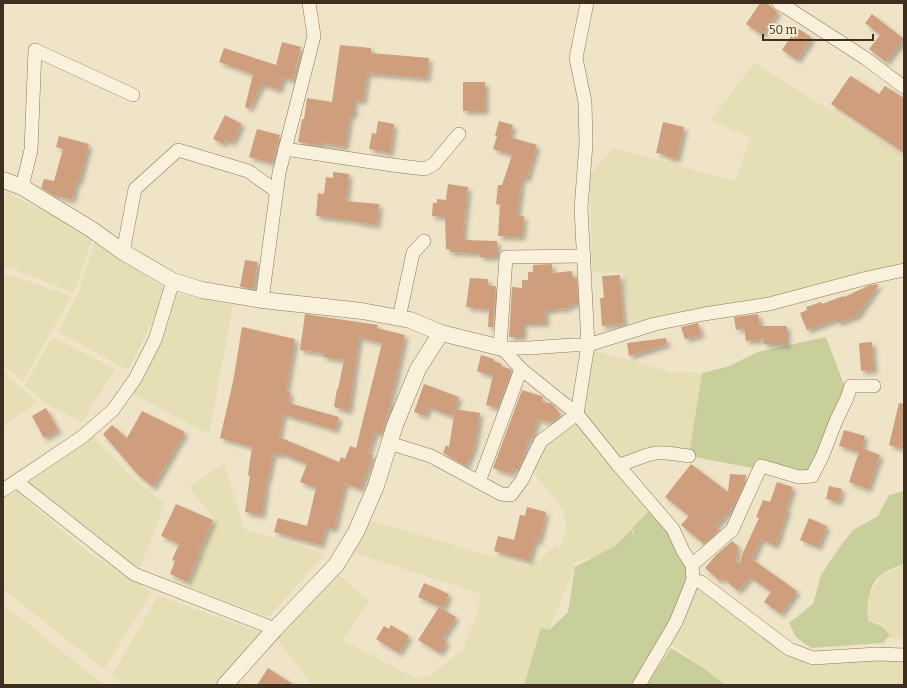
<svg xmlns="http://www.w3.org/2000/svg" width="907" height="688" viewBox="0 0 907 688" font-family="Bitter,serif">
	<defs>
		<filter id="shadow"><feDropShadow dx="3.5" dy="3.5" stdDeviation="2" flood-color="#0004"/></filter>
	</defs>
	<rect width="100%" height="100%" fill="#f0e4c8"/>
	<g fill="#e6deb5">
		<polygon points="754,63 904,156 904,271 632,328 623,273 592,272 590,175 613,148 735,181 750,138 711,120"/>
		<polygon points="7,192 93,236 74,293 3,265 3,203"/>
		<polygon points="95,242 165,288 156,327 150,325 128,370 58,332 78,293"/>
		<polygon points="3,273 71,296 23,382 3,364"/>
		<polygon points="176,293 188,296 233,305 209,434 133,394"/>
		<polygon points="53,337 115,369 82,422 45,403 25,385"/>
		<polygon points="592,350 670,372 702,373 691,458 662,457 618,465 582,418"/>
		<polygon points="3,371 37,402 3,426"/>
		<polygon points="575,415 651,509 615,546 593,558 573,563 568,558 575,567 526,685 313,685 311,683 277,639 335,571 369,601 343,640 415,678 432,675 463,649 479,609 480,594 352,552 366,519 528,567 545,555 555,544 560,549 567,528 563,510 530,468 541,441"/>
		<polygon points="94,436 131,477 165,504 140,567 133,565 84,525 25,480"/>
		<polygon points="224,463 244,529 326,554 268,617 189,587 215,520 189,487"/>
		<polygon points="16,491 90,554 152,592 104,669 3,589 3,498"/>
		<polygon points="904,564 904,639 889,639 884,624 868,621 870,595 881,576"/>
		<polygon points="693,582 813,658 904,655 904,685 719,685 705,669 669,643"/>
		<polygon points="158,596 262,633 216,685 125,685 112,675"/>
		<polygon points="3,604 104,685 3,685"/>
	</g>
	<g fill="#c9cf9b">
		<polygon points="826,337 845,387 816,468 799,477 689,456 702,373 727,367 758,352"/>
		<path d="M904,491V564C896,566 879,574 875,581C868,591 867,609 868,621L882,626L890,635L883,643L811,648L796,637L789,623L813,604L821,575L839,548L853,530L878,516L889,495Z"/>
		<polygon points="651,509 672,527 691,580 639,685 524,685 541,628 549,630 568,612 575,567 615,546 631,530 635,537 632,528"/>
		<polygon points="671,648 705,669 725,685 646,685"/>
	</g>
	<g fill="#cf9f7d" filter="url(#shadow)">
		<polygon points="760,3 767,3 778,12 762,35 746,24"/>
		<polygon points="872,14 904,39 886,62 869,49 880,35 865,23"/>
		<polygon points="799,29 812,38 797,60 782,50 795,30 797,32"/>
		<polygon points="282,42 301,47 293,80 283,77 279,90 262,84 249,109 245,107 253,74 219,62 224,48 276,65"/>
		<polygon points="340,45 371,48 371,53 429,58 427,78 367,73 363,101 354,100 354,115 350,115 345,147 321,143 321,146 298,142 302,119 304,119 307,98 332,102"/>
		<polygon points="850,76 851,77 851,76 879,94 885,86 904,98 904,153 831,104"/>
		<rect x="463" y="82" width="22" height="29"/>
		<polygon points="225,115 242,124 232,143 226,139 224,144 213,139"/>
		<polygon points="378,121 394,124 390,153 369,149 372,133 376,134"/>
		<polygon points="499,121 513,125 510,137 537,145 527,179 522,177 517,216 524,216 522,237 498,236 500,205 496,204 498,185 502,185 512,155 493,149 497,136 495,136"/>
		<polygon points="663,122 684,127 677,159 664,156 665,154 656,153"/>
		<polygon points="257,129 280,135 272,163 249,157"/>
		<polygon points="59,136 89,144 79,181 77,180 72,200 53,195 41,188 44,179 54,181 63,149 56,147"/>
		<polygon points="333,172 349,174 346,201 379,204 377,225 356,222 356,221 316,216 318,193 324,194 326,177 333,178"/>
		<polygon points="448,184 468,187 463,234 464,234 464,240 497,241 497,257 480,257 480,253 450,252 450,249 446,249 445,217 432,216 433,203 437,203 437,199 446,200"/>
		<polygon points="245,260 258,262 253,289 240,287"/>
		<polygon points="552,264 552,273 572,271 572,278 577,278 578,304 568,305 569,308 553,309 553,310 545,310 546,323 523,323 523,337 509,337 512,287 522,288 522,280 528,280 528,272 533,272 533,265"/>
		<polygon points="620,275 622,301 624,323 602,326 600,298 604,298 602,276"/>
		<polygon points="470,278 488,279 488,286 496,286 493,327 488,327 489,309 466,307"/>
		<polygon points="879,284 857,316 837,323 837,319 807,330 800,313 807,310 806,307 821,302 822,304 843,296 844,297 870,285"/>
		<polygon points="305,314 378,325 377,328 405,335 396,376 390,401 391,402 382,434 375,432 368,453 373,455 360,489 345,483 334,529 326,527 321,545 274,532 278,518 307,526 316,488 300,482 307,464 280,453 280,455 273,453 268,479 267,478 262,515 245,512 250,476 248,475 252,447 220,438 233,382 242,327 295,339 286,391 290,392 289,403 339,417 335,430 283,414 279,437 339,462 341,457 345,459 350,446 356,448 382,343 359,337 349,411 334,407 337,389 338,389 344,360 323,357 324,353 300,350"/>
		<polygon points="758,314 760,326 787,326 787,344 764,344 764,339 746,341 744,328 736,330 734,317"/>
		<polygon points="698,323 701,335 685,339 681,327"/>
		<polygon points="666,338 667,344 629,356 627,343"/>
		<polygon points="872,342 874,370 861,371 859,343"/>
		<polygon points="481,355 494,359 494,361 502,364 501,366 510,369 512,371 498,408 486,405 493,376 477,371"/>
		<polygon points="424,384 459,397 452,416 428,407 425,416 414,412"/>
		<polygon points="522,390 541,396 543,397 542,402 551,403 554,406 561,415 550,422 537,419 532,439 528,438 521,464 518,470 513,468 511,474 493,468"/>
		<polygon points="899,403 904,404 904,449 889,445"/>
		<polygon points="46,408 58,430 44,438 32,416"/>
		<polygon points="455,409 480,413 474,447 466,466 443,453 446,445 449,447"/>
		<polygon points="142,411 185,432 153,487 138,475 103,434 112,425 127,438"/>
		<polygon points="844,430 865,436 862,448 880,455 868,489 849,482 859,452 839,446"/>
		<polygon points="691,464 728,492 730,474 746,475 745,482 735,504 715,527 720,530 704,544 681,525 689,516 665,497"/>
		<polygon points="777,482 793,487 786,508 788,509 780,531 781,532 775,546 761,539 752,559 797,591 781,614 764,602 771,592 750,577 738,591 723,578 720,581 705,568 716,555 732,541 738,546 736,562 740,563 742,555 759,518 756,517 763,500 770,502"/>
		<polygon points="829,486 842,489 839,502 826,499"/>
		<polygon points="176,504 213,520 199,551 200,551 187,582 170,574 175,561 172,560 179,544 161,536"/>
		<polygon points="527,507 546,512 539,541 535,540 529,561 494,551 498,536 514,540 520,515 525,516"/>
		<polygon points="809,518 827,526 818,547 800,540"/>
		<polygon points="424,583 449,594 443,608 418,597"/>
		<polygon points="439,607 456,617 442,639 447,641 440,653 418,640"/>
		<polygon points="391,625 409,636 399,653 376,639 384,626 389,629"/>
		<polygon points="268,668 294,685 257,685"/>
	</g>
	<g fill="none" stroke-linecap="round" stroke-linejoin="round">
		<defs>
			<g id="minor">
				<polyline points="779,3 786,7 865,58 904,87"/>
				<polyline points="285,149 392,165 425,169 434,164 459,134"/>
				<polyline points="22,187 31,150 35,50 133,95"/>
				<polyline points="123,252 135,189 178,150 248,171 276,191"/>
				<polyline points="262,300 279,173 314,36 309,3"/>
				<polyline points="399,318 413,253 424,241"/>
				<polyline points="500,347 506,257 584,256"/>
				<polyline points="502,348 521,369 577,414 618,465 673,529 683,551 692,565 693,580 676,622 639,685"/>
				<polyline points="502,348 529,348 572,345 588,345 655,324 704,314 769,304 867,278 904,270"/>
				<polyline points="389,443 431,456 501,494 511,495 522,480 533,457 541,441 577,414 588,345 581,208 586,144 585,102 576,58 587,3"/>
				<path d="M618,465C632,462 644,454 657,453C666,452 679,455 689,456"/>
				<polyline points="16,481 134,574 275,629"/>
				<polyline points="479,482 521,369"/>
				<polyline points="3,490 82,437 113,410 135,379 155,340 173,281"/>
				<polyline points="692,565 732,530 761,466 799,477 812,476 822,457 836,421 847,398 851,386 874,386"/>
				<polyline points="693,580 701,582 789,649 813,658 877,654 904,655"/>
			</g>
			<g id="tertiary">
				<polyline points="3,180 22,187 91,229 123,252 173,281 202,290 262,300 362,311 410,320 441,333 502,348"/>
				<polyline points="225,685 275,629 336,565 356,532 376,486 395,425 418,369 441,333"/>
			</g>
		</defs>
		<use href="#minor" stroke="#8d765c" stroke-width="14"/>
		<use href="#tertiary" stroke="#8d765c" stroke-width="17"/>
		<use href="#minor" stroke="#faf1dc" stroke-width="13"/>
		<use href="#tertiary" stroke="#faf1dc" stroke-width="16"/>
	</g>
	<rect width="907" height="688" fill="none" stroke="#3d2e20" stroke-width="8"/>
	<path d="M763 34v6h110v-6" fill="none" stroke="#3d2e20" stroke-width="2"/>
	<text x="769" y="34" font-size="12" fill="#3d2e20" stroke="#f7eed8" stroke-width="3" paint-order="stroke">50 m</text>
</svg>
